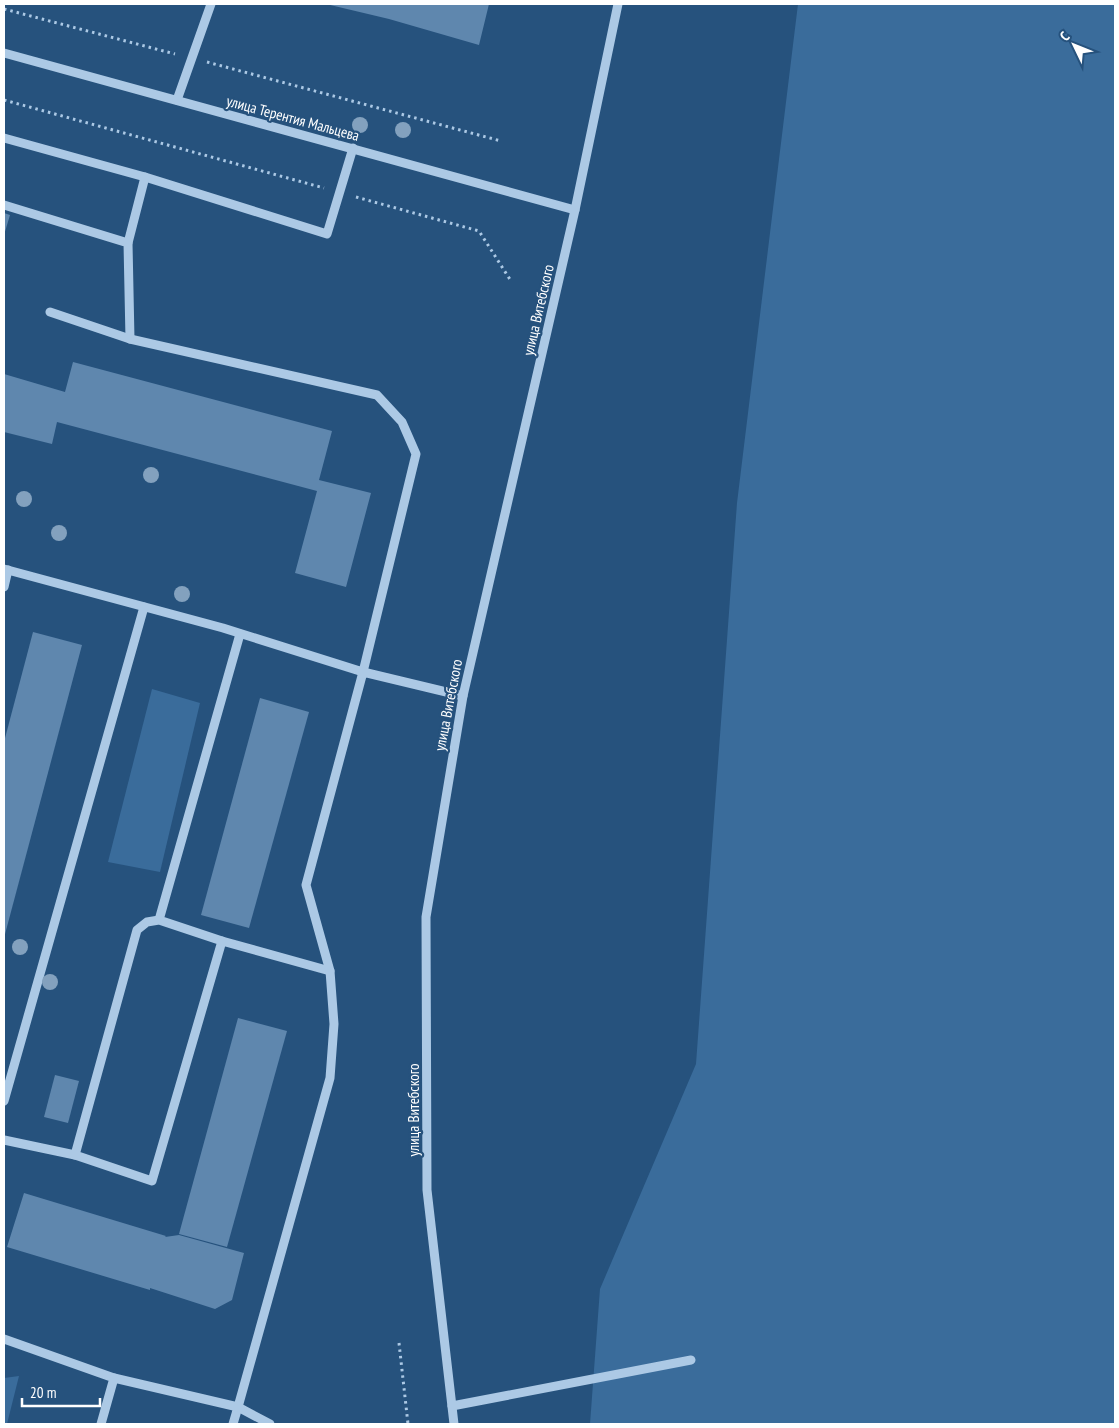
<svg xmlns="http://www.w3.org/2000/svg" width="1119" height="1428" viewBox="0 0 1119 1428" font-family="'PT Sans Narrow',sans-serif">
	<rect width="100%" height="100%" fill="#26527d"/>
	<g fill="#3a6c9b">
		<polygon points="798,4 1115,4 1115,1424 590,1424 600,1289 696,1064 737,503"/>
		<polygon points="152,689 200,703 160,872 108,862"/>
		<polygon points="19,1376 7,1424 4,1424 4,1378"/>
	</g>
	<g fill="#5f87ae">
		<polygon points="326,4 489,4 479,45 389,19"/>
		<polygon points="4,213 10,215 4,235"/>
		<polygon points="73,362 332,431 319,480 371,493 346,587 295,573 317,491 57,422 52,444 4,432 4,374 65,392"/>
		<polygon points="33,632 82,645 4,938 4,742"/>
		<polygon points="260,698 309,712 249,928 201,915"/>
		<polygon points="238,1018 287,1031 227,1247 179,1234"/>
		<polygon points="55,1075 79,1081 68,1123 44,1117"/>
		<polygon points="24,1193 166,1236 165,1237 179,1235 244,1253 232,1300 215,1309 150,1288 150,1290 7,1247"/>
	</g>
	<g fill="none" stroke-linecap="round" stroke-linejoin="round">
		<g stroke="#acc9e5" stroke-width="3" stroke-dasharray="2.5 4" stroke-linecap="butt">
			<polyline points="4,9 175,54"/>
			<polyline points="207,62 501,141"/>
			<polyline points="4,100 324,188"/>
			<polyline points="356,197 479,231 511,281"/>
			<polyline points="399,1343 408,1424"/>
		</g>
		<g stroke="#acc9e5" stroke-width="9">
			<polyline points="4,53 575,210"/>
			<polyline points="177,100 211,4"/>
			<polyline points="4,138 145,177 327,234 353,148"/>
			<polyline points="4,205 128,243 130,339"/>
			<polyline points="128,243 145,177"/>
			<polyline points="4,569 223,628 363,672 416,454 402,422 377,395 130,339 50,312"/>
			<polyline points="4,587 8,570"/>
			<polyline points="159,920 147,922 137,930 75,1155 152,1181 222,941 159,920 240,634"/>
			<polyline points="222,941 330,971"/>
			<polyline points="4,1101 144,607"/>
			<polyline points="4,1140 75,1155"/>
			<polyline points="4,1339 114,1378 101,1424"/>
			<polyline points="114,1378 238,1407 233,1424"/>
			<polyline points="452,1406 691,1360"/>
			<polyline points="270,1424 238,1407 330,1078 334,1024 330,971 306,885 363,672 463,696"/>
			<polyline points="454,1424 427,1190 426,917 463,696 575,210 618,4"/>
		</g>
	</g>
	<g fill="#83a1be">
		<circle cx="360" cy="125" r="8"/>
		<circle cx="403" cy="130" r="8"/>
		<circle cx="151" cy="475" r="8"/>
		<circle cx="24" cy="499" r="8"/>
		<circle cx="59" cy="533" r="8"/>
		<circle cx="182" cy="594" r="8"/>
		<circle cx="20" cy="947" r="8"/>
		<circle cx="50" cy="982" r="8"/>
	</g>
	<g text-anchor="middle" dominant-baseline="central" stroke-width="4.5" stroke-linejoin="round" paint-order="stroke">
		<g font-size="15" fill="#fff" stroke="#26527d">
			<text transform="translate(293 118) rotate(15)">улица Терентия Мальцева</text>
			<text transform="translate(538 310) rotate(-77)">улица Витебского</text>
			<text transform="translate(448 705) rotate(-79)">улица Витебского</text>
			<text transform="translate(413 1110) rotate(-90)">улица Витебского</text>
		</g>
	</g>
	<rect width="1119" height="1428" fill="none" stroke="#ffffff" stroke-width="10"/>
	<g transform="translate(1074 45) rotate(313)" stroke="#26527d" stroke-width="4" paint-order="stroke">
	<path d="M0-4L9 19L0 12L-9 19Z" fill="#ffffff"/>
	<text y="-8" font-size="14" font-weight="bold" text-anchor="middle" fill="#ffffff">С</text>
	</g>
	<path d="M22 1398v8h78v-8" fill="none" stroke="#ffffff" stroke-width="2.5"/>
	<text x="30" y="1398" font-size="15" fill="#ffffff" stroke="#26527d" stroke-width="4" paint-order="stroke">20 m</text>
</svg>
